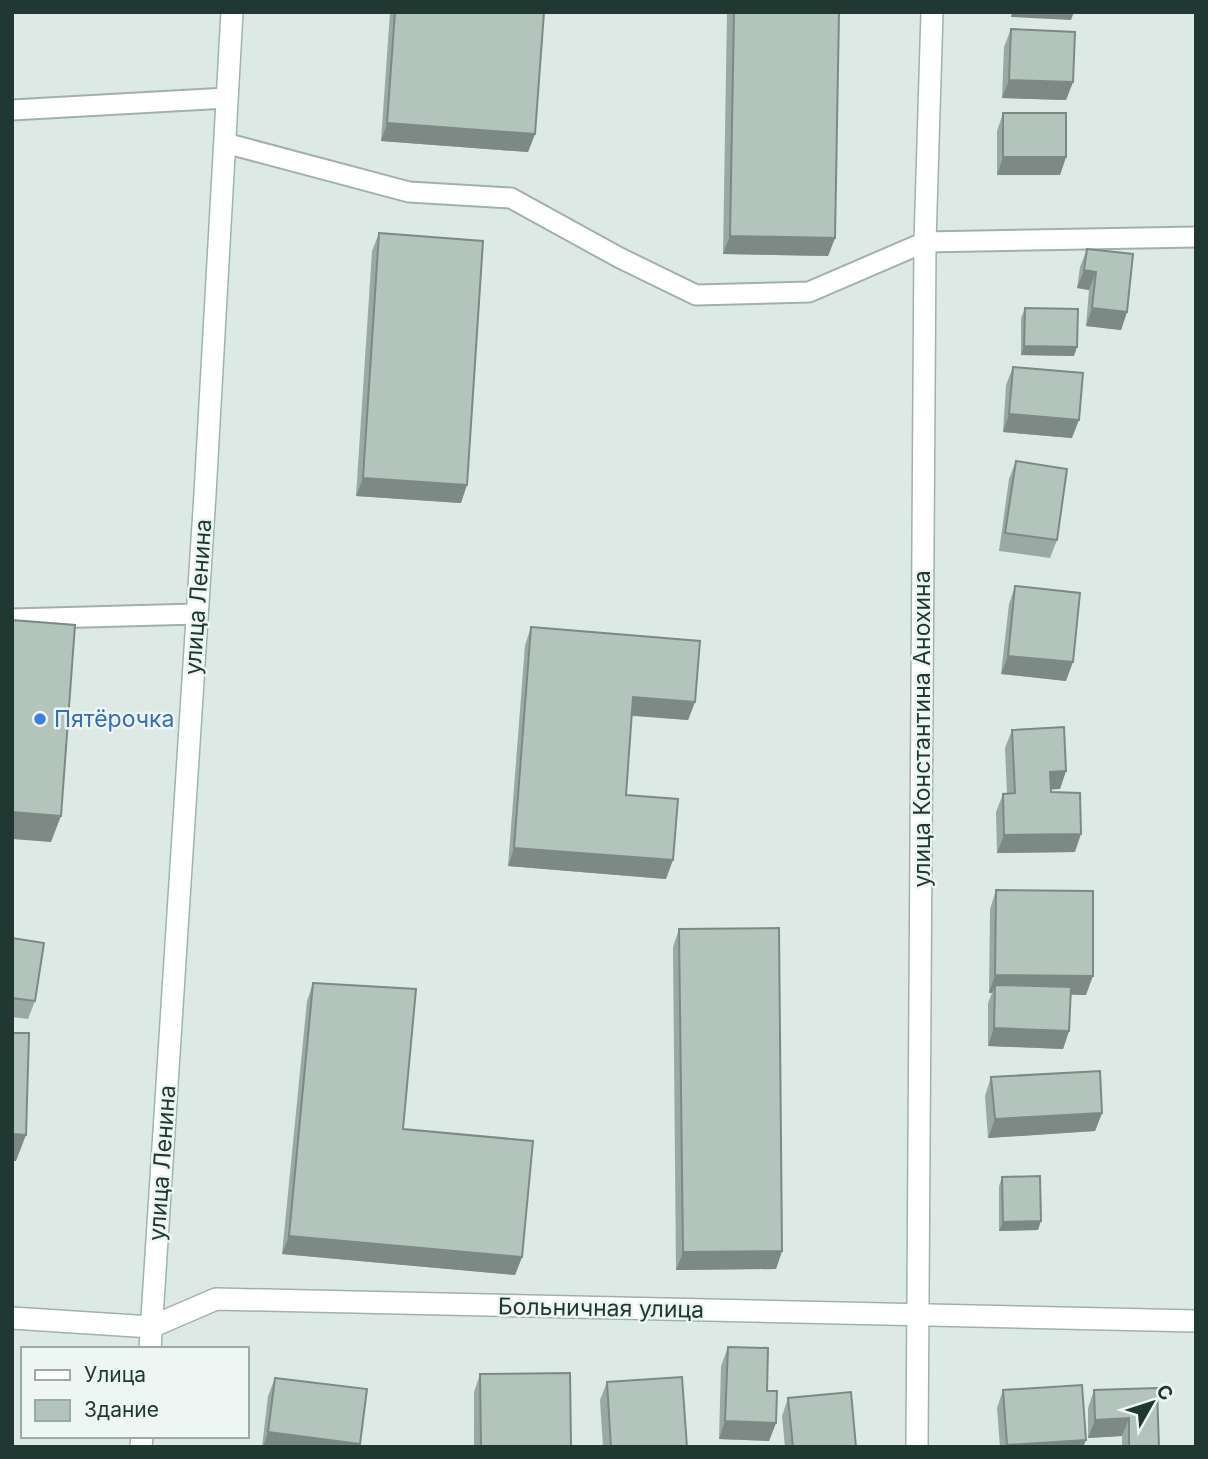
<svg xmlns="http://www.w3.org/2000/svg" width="1208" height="1459" viewBox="0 0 1208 1459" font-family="Inter,sans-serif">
	<rect width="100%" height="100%" fill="#dde9e4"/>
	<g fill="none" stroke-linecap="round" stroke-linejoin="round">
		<defs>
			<g id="lane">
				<polyline points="12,110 227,98"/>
				<polyline points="225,143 409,192 511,198 620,258 696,295 809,292 925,242 1196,237"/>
				<polyline points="12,619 197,614"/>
			</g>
			<g id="street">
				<polyline points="12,1318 151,1327 216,1299 1196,1321"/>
				<polyline points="917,1447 925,242 932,12"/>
			</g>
			<g id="secondary">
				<polyline points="150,1349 205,494 232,12"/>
				<polyline points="141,1447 142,1436"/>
			</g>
		</defs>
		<use href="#lane" stroke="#a0b1ab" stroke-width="23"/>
		<use href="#street" stroke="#a0b1ab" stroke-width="24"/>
		<use href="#secondary" stroke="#9cb5ac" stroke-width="24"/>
		<use href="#lane" stroke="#fff" stroke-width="19"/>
		<use href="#street" stroke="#fff" stroke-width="21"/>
		<use href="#secondary" stroke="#fff" stroke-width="21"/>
	</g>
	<g fill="#9aa9a3">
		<polygon points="390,12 544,12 535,134 528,152 381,141"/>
		<polygon points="727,12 839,12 835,238 828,256 723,254"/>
		<polygon points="1011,29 1073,82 1066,100 1002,98 1004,47"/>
		<polygon points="1003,113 1066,157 1060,175 997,175 997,131"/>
		<polygon points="379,233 461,503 356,496 372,251"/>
		<polygon points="1087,249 1127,312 1121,330 1086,326 1089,290 1077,288 1080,267"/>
		<polygon points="1025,308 1074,356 1021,355 1021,318"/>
		<polygon points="1013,367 1072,438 1003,432 1006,385"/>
		<polygon points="1016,461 1057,540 1050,558 999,551 1009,479"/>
		<polygon points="1015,586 1066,681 1001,674 1009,604"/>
		<polygon points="531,627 695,702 688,720 632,716 626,795 666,879 508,866 525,645"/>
		<polygon points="1012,730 1066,771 1060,789 1051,789 1051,792 1075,852 997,853 996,812 1003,794 1007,794 1005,748"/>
		<polygon points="996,890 1086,995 1071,994 1069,1031 1063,1049 988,1046 988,1003 992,993 989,993 990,909"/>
		<polygon points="679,929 782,1251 776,1269 676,1270 673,947"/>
		<polygon points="12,938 35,1001 28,1019 12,1017"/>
		<polygon points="313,983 403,1129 522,1257 515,1275 282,1254 307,1001"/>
		<polygon points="991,1077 1102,1113 1095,1131 988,1138 985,1096"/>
		<polygon points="1002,1177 1038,1230 999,1231 999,1186"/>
		<polygon points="728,1347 767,1391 776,1423 769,1441 719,1439 721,1366"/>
		<polygon points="480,1374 571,1447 474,1447 474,1392"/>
		<polygon points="275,1378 360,1444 359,1447 262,1447 268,1396"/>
		<polygon points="607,1382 687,1447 603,1447 600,1400"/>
		<polygon points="1157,1388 1159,1447 1122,1447 1122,1436 1088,1438 1088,1408 1094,1390"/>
		<polygon points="1003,1390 1086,1440 1083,1447 1000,1447 997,1408"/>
		<polygon points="788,1398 856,1447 785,1447 782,1416"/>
	</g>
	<g fill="#7d8984">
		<polygon points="1012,12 1074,12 1071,20 1011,17"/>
		<polygon points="1009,80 1073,82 1066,100 1002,98"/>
		<polygon points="387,123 535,134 528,152 381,141"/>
		<polygon points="1003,157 1066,157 1060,175 997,175"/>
		<polygon points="730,236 835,238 828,256 723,254"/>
		<polygon points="1084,270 1096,272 1089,290 1077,288"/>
		<polygon points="1092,308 1127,312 1121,330 1086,326"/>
		<polygon points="1024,346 1077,347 1074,356 1021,355"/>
		<polygon points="1009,414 1079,420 1072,438 1003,432"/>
		<polygon points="363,478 467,485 461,503 356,496"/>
		<polygon points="1008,656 1073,662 1066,681 1001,674"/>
		<polygon points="633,697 695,702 688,720 627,715"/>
		<polygon points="1066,771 1060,789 1044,790 1050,772"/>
		<polygon points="12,812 61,816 51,842 12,839"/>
		<polygon points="1081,834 1075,852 997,853 1004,835"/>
		<polygon points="514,848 673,860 666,879 508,866"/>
		<polygon points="995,975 1093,976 1086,995 995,993 995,985 992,993 989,993"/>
		<polygon points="994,1028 1069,1031 1063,1049 988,1046"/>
		<polygon points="1102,1113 1095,1131 988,1138 995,1119"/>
		<polygon points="12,1134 26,1135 16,1161 12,1161"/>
		<polygon points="1041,1221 1038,1230 999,1231 1003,1222"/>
		<polygon points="289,1236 522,1257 515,1275 282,1254"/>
		<polygon points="782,1251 776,1269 676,1270 683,1252"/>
		<polygon points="1129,1418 1122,1436 1088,1438 1095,1420"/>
		<polygon points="725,1421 776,1423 769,1441 719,1439"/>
		<polygon points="268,1432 360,1444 359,1447 263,1447"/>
		<polygon points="1086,1440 1083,1447 1007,1447 1007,1445"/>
	</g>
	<g fill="#b3c4bd" stroke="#7d8984" stroke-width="2">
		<polygon points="395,12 544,12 535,134 387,123"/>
		<polygon points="734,12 839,12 835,238 730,236"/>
		<polygon points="1011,29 1075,32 1073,82 1009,80"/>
		<rect x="1003" y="113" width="63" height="44"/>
		<polygon points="379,233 483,241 467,485 363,478"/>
		<polygon points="1087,249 1133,254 1127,312 1092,308 1096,272 1084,270"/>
		<polygon points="1025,308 1078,309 1077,347 1024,346"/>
		<polygon points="1013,367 1083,373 1079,420 1009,414"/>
		<polygon points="1016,461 1067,469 1057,540 1005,533"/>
		<polygon points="1015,586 1080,593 1073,662 1008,656"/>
		<polygon points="12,620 75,625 61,816 12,812"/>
		<polygon points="531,627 700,641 695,702 633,697 626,795 678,799 673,860 514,848"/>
		<polygon points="1064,727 1066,771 1050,772 1051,792 1080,793 1081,834 1004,835 1003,794 1015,793 1012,730"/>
		<polygon points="996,890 1093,891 1093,976 995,975"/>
		<polygon points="779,928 782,1251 683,1252 679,929"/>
		<polygon points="12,938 44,943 35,1001 12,998"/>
		<polygon points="313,983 416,989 403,1129 533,1141 522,1257 289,1236"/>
		<polygon points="995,985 1071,987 1069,1031 994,1028"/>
		<polygon points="12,1033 29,1033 26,1135 12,1134"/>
		<polygon points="1100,1071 1102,1113 995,1119 991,1077"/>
		<polygon points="1040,1176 1041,1221 1003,1222 1002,1177"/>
		<polygon points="728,1347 768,1348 767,1391 777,1391 776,1423 725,1421"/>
		<polygon points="570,1373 571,1447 481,1447 480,1374"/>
		<polygon points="682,1377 687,1447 611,1447 607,1382"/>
		<polygon points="275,1378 367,1389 360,1444 268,1432"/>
		<polygon points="1082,1385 1086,1440 1007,1445 1003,1390"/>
		<polygon points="1157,1388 1159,1447 1129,1447 1129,1418 1095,1420 1094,1390"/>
		<polygon points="851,1392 856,1447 793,1447 788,1398"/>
	</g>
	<circle fill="#3f7fe0" stroke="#edf6f2" stroke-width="2.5" cx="40" cy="719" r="7"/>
	<g text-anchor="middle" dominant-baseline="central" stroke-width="5" stroke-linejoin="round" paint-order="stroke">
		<g font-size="23" fill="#1f3932" stroke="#edf6f2">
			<text transform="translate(198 597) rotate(-86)">улица Ленина</text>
			<text transform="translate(922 729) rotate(-90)">улица Константина Анохина</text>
			<text transform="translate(162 1163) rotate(-86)">улица Ленина</text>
			<text transform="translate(601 1308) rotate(1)">Больничная улица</text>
		</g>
		<g font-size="23" fill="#366cbe" stroke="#edf6f2" text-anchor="start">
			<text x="54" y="719">Пятёрочка</text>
		</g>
	</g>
	<rect width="1208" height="1459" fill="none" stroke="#1f3932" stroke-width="28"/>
	<rect x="21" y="1347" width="228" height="91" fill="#edf6f2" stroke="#9baaa5" stroke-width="2"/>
	<rect x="35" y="1370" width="35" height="10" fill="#ffffff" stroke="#9baaa5" stroke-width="2"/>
	<text x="84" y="1382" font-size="21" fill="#1f3932">Улица</text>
	<rect x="35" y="1400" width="35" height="21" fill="#b3c4bd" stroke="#9baaa5" stroke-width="2"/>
	<text x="84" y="1417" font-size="21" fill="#1f3932">Здание</text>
	<g transform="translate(1152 1403) rotate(51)" stroke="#edf6f2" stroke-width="5" paint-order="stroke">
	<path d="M0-5L12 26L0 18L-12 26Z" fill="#1f3932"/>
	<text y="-10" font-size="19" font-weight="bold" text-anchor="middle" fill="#1f3932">С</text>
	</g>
</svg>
